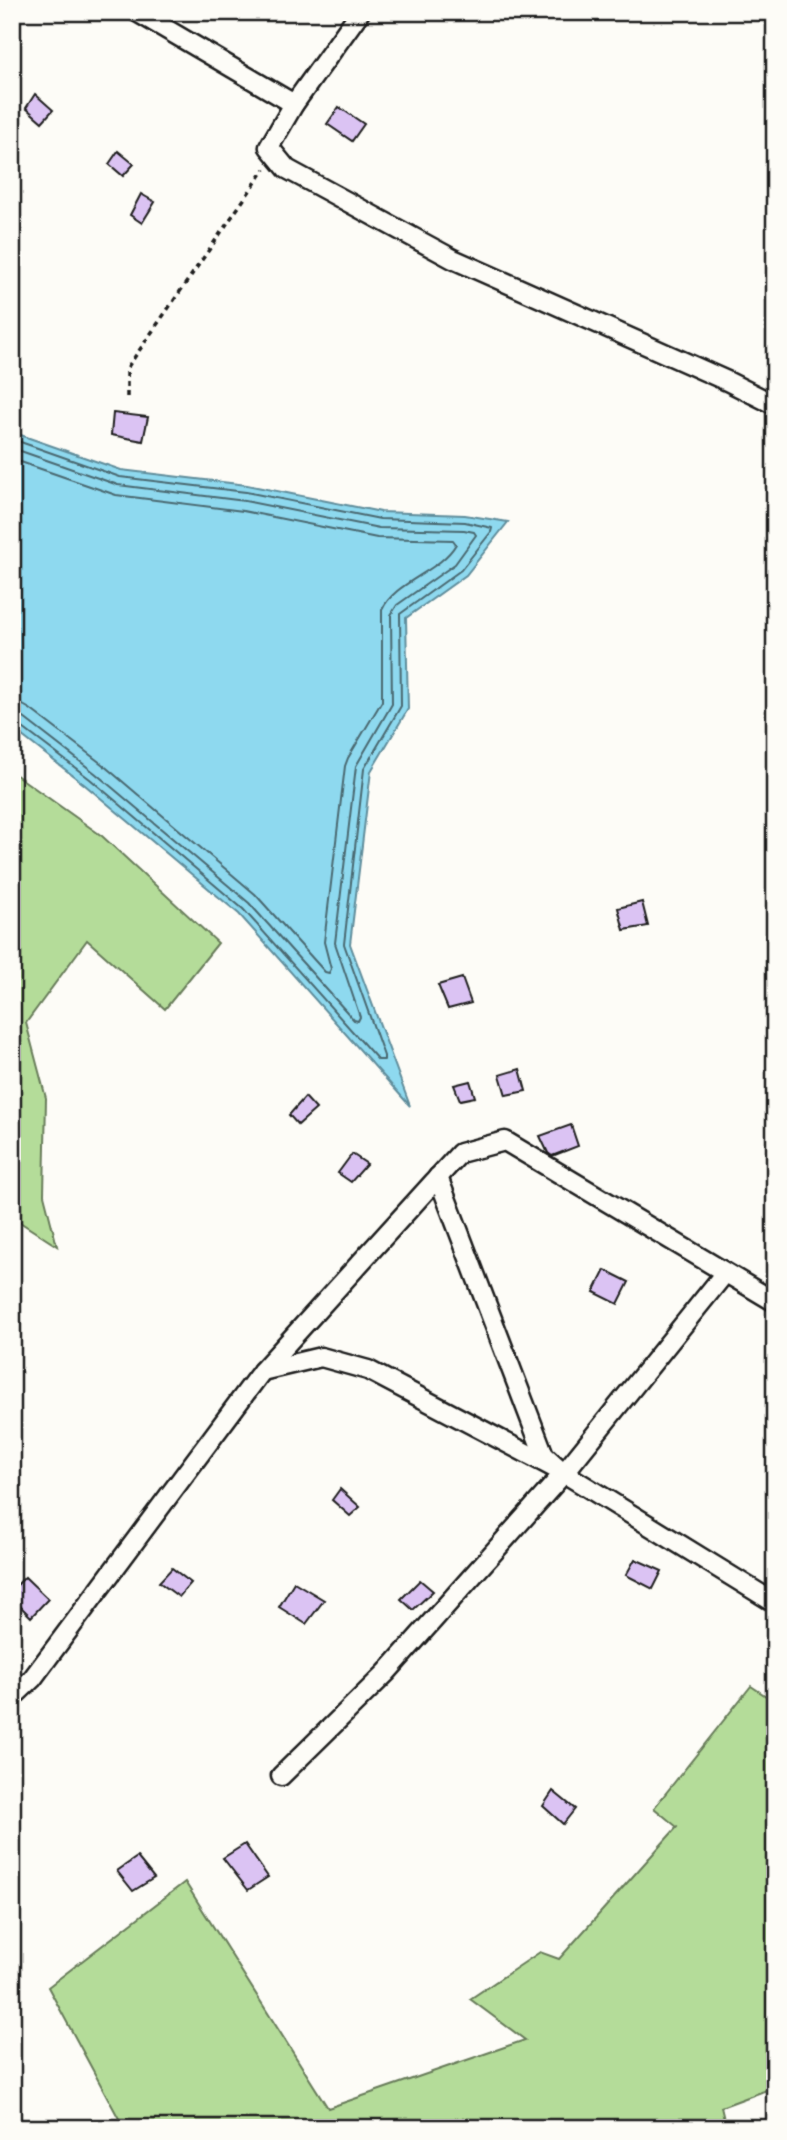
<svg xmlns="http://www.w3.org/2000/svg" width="787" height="2140" viewBox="0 0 787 2140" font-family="Itim,sans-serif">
	<rect width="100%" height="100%" fill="#fdfcf7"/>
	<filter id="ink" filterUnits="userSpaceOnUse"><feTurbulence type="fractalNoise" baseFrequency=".0143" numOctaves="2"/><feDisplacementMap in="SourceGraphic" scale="14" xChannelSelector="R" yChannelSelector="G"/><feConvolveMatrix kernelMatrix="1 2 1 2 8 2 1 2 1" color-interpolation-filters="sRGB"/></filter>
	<g filter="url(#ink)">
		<g fill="#b4dc99" stroke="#687c5a" stroke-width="2">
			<polygon points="12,772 102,836 218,943 165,1009 87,940 26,1023 46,1098 44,1195 57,1246 12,1217"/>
			<polygon points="751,1686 775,1702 775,2087 721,2107 726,2128 124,2128 48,1987 185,1882 328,2108 525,2040 470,1999 540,1952 559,1959 677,1827 654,1808"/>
		</g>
		<polygon fill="#8ed9ef" stroke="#608d9b" stroke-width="2" points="12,432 121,470 247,485 381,512 465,515 508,522 466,575 406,618 408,709 371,771 350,944 410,1106 239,914 85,785 12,728"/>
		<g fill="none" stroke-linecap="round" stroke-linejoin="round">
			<g stroke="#4a6870" stroke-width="2">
				<polyline points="12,439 120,477 246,492 380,519 465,522 492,528 491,532 461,570 400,614 401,706 364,769 344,944 384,1056 384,1060 378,1060 243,909 90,779 19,725 12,723"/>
				<polyline points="12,448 118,485 245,501 379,528 464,530 474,532 476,535 455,564 397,605 391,615 392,704 356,766 335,943 360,1017 358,1021 354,1020 249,903 95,773 24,718 12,714"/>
				<path d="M12,459L116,495L243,511L377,538L453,540L456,544C440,572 395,581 382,610V701L348,758L345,766L324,942L331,969L329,973L325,972L255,894L102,764L30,709L23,705L12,704"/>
			</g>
		</g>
		<g fill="#dbc3f3" stroke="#1c1c1c" stroke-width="2">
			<polygon points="35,94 53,110 42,122 26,108"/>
			<polygon points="339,107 364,124 352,141 327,124"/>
			<polygon points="118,151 134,164 123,176 109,164"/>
			<polygon points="141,194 155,202 142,223 130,215"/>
			<polygon points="113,413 148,417 143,441 111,435"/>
			<polygon points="642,902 648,926 624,930 618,908"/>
			<polygon points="462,978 471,1003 448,1009 438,985"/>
			<polygon points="520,1069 526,1091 506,1095 500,1075"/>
			<polygon points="470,1081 475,1097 460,1100 454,1085"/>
			<polygon points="305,1097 316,1109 298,1125 289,1115"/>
			<polygon points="571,1125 578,1146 552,1156 548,1153 540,1136"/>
			<polygon points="352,1154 367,1164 351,1182 338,1173"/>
			<polygon points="605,1270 629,1282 618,1304 594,1292"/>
			<polygon points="340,1489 360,1507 350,1516 332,1500"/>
			<polygon points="635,1559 662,1571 653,1589 626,1575"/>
			<polygon points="172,1568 191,1583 179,1597 159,1582"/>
			<polygon points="25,1577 48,1599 31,1617 12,1598 12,1590"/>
			<polygon points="420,1580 433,1591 413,1610 401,1599"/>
			<polygon points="294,1582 324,1600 306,1624 279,1607"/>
			<polygon points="553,1791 575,1809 563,1824 543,1806"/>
			<polygon points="245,1844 268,1877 248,1890 223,1858"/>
			<polygon points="137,1857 154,1878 133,1891 117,1871"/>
		</g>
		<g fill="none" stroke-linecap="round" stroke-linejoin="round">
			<defs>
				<g id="minor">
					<polyline points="137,12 294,104"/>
					<polyline points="360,12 294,104 269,147 287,169 453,259 727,381 775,405"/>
					<polyline points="438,1177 544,1455 564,1473 775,1603"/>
					<polyline points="262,1371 321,1357 368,1370 564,1473 725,1273"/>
					<polyline points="12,1698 32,1679 262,1371 460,1153 505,1141 775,1302"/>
					<polyline points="281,1776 386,1673 564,1473"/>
				</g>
			</defs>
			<use href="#minor" stroke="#1c1c1c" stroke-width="23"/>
			<polyline stroke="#1c1c1c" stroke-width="3.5" stroke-dasharray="5 5" stroke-linecap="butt" points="127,397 127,368 265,169"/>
			<use href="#minor" stroke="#fdfcf7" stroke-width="18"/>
		</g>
	</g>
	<rect width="787" height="2140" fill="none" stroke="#fdfcf7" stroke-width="42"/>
	<rect x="21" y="21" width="745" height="2098" fill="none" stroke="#1c1c1c" stroke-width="2.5" filter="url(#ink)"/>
</svg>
